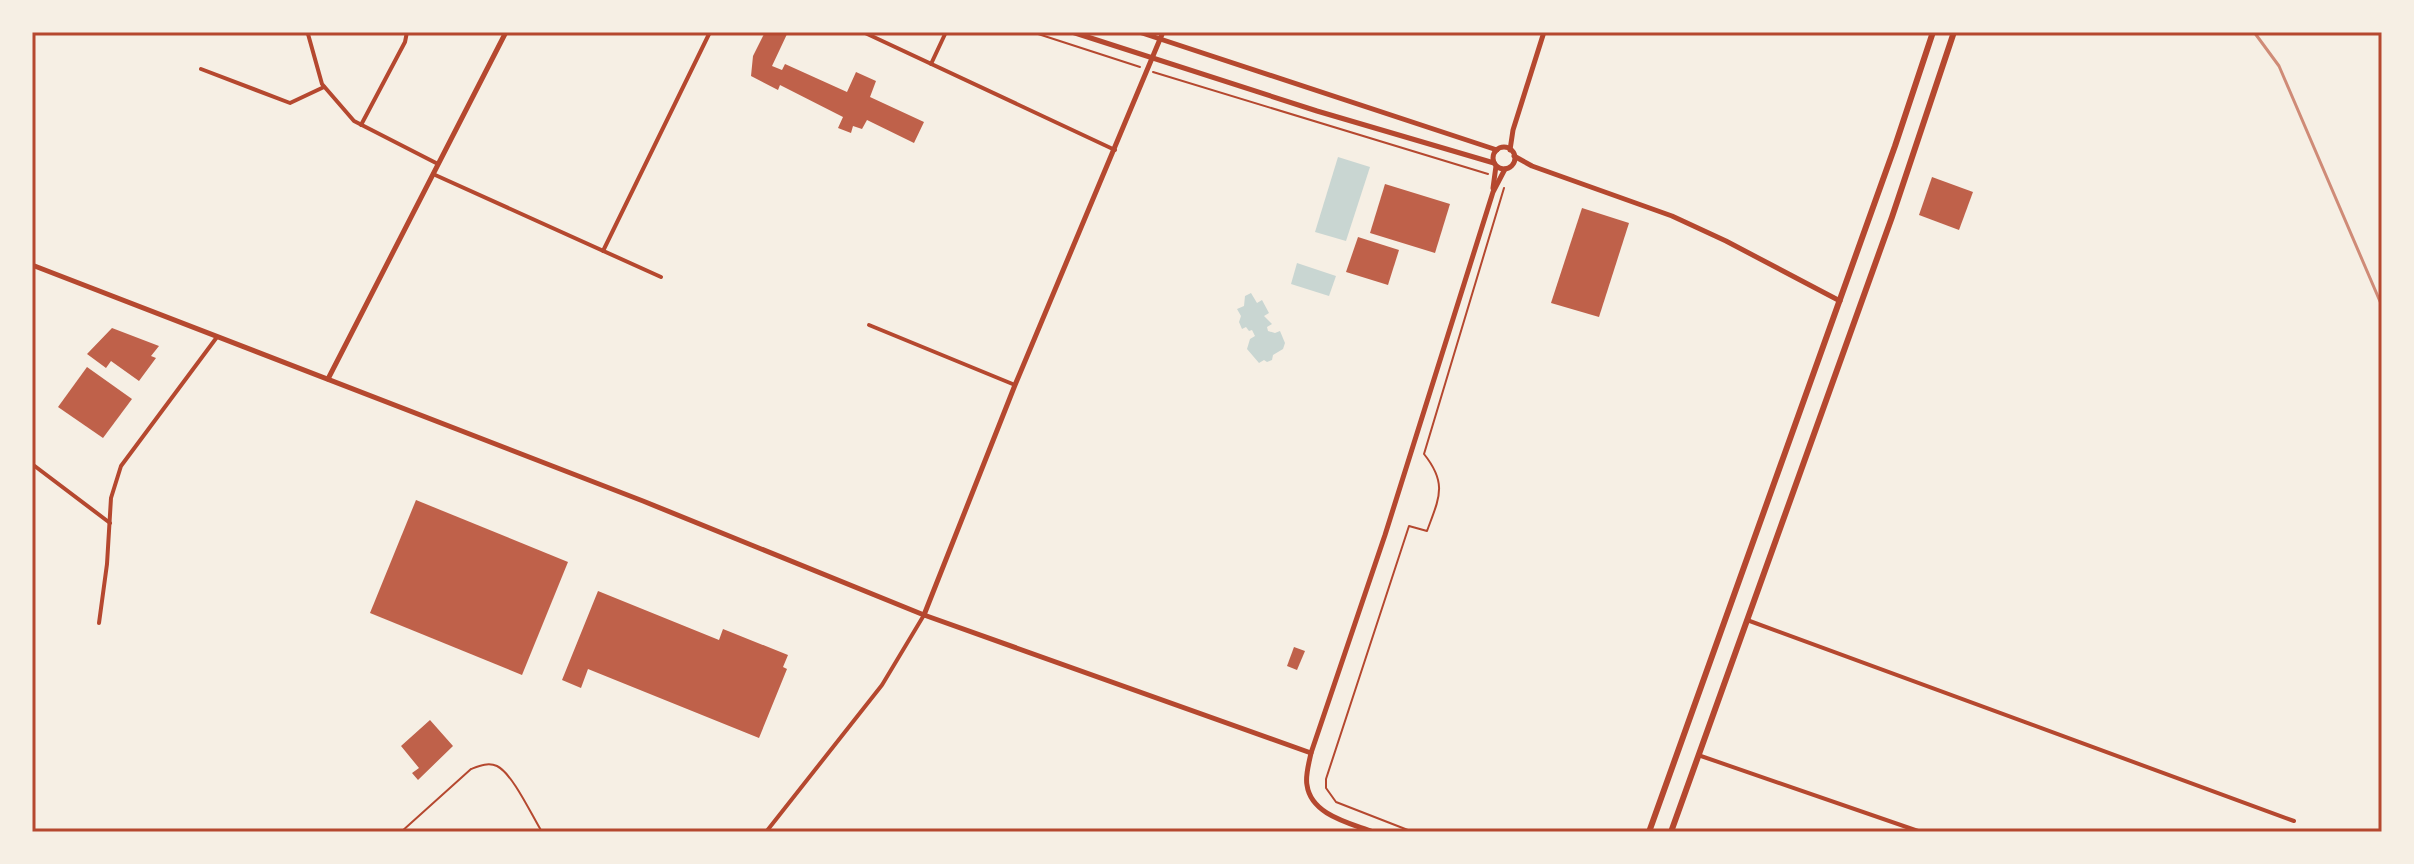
<svg xmlns="http://www.w3.org/2000/svg" width="2414" height="864" viewBox="0 0 2414 864" font-family="'Golos Text',sans-serif">
	<rect width="100%" height="100%" fill="#f6efe4"/>
	<g fill="#c9d6d2">
		<polygon points="1338,157 1370,167 1346,241 1315,232"/>
		<polygon points="1297,263 1336,276 1329,296 1291,284"/>
		<polygon points="1251,293 1257,303 1262,300 1269,313 1264,316 1272,324 1267,327 1268,331 1275,333 1280,331 1285,343 1283,349 1273,355 1272,360 1267,362 1264,360 1259,363 1247,349 1250,339 1255,336 1252,330 1249,331 1246,327 1242,329 1239,322 1241,316 1237,309 1244,306 1245,296"/>
	</g>
	<g fill="#bf614a">
		<polygon points="765,32 788,32 772,66 782,70 785,64 847,92 856,72 876,81 870,97 924,122 914,143 867,120 862,129 853,126 851,133 838,128 843,117 780,85 778,90 751,76 753,56"/>
		<polygon points="1932,177 1973,192 1959,230 1919,215"/>
		<polygon points="1385,184 1450,204 1435,253 1370,233"/>
		<polygon points="1582,208 1629,223 1599,317 1551,303"/>
		<polygon points="1358,237 1399,250 1388,285 1346,272"/>
		<polygon points="112,328 159,346 151,356 156,358 139,381 111,361 106,368 87,354"/>
		<polygon points="87,367 132,399 103,438 58,407"/>
		<polygon points="416,500 568,562 522,675 370,613"/>
		<polygon points="598,591 719,640 723,629 788,655 783,667 787,669 759,738 588,669 581,688 562,680"/>
		<polygon points="1294,647 1305,651 1297,670 1287,666"/>
		<polygon points="430,720 453,746 418,780 412,773 419,768 401,746"/>
	</g>
	<g fill="none" stroke-linecap="round" stroke-linejoin="round">
		<g stroke="#b5482f" stroke-width="2">
			<polyline points="1032,32 1140,67"/>
			<polyline points="1153,72 1488,174"/>
			<path d="M1413,832L1336,802L1326,788V779L1409,526L1427,531C1439,498 1448,484 1424,454L1504,188"/>
		</g>
		<path stroke="#b5482f" stroke-width="2" d="M401,832L471,769C479,766 488,762 497,766C513,774 532,816 542,832"/>
		<g stroke="#b5482f" stroke-width="4">
			<polyline points="304,32 308,34 322,84 354,121 438,164"/>
			<polyline points="863,32 1115,150"/>
			<polyline points="931,64 946,32"/>
			<polyline points="201,69 290,103 324,87"/>
			<polyline points="361,125 405,42 407,32"/>
			<polyline points="433,174 661,277"/>
			<polyline points="603,251 710,32"/>
			<polyline points="869,325 1015,385"/>
			<polyline points="32,464 110,523"/>
			<polyline points="1747,620 2294,821"/>
			<polyline points="99,623 107,564 111,498 121,466 217,337"/>
			<polyline points="1698,755 1921,832"/>
			<polyline points="766,832 882,685 924,615"/>
		</g>
		<g stroke="#b5482f" stroke-width="5">
			<polyline points="1072,32 1317,111 1494,163"/>
			<polyline points="1139,32 1497,150"/>
			<circle cx="1504" cy="158" r="11"/>
			<polyline points="1510,150 1513,130 1544,32"/>
			<polyline points="1514,156 1532,166 1672,216 1726,241 1840,301"/>
			<polyline points="1493,188 1496,166"/>
			<polyline points="32,265 643,501 924,615 1311,753"/>
			<polyline points="328,379 506,32"/>
			<polyline points="924,615 1015,385 1163,32"/>
			<path d="M1373,832C1350,823 1311,815 1307,785C1305,776 1309,763 1311,753L1385,535L1493,192L1505,169"/>
		</g>
		<g stroke="#b5482f" stroke-width="6">
			<polyline points="1649,832 1895,146 1933,32"/>
			<polyline points="1671,832 1892,217 1954,32"/>
		</g>
		<polyline stroke="#cf8b77" stroke-width="3" points="2254,32 2279,66 2382,306"/>
	</g>
	<rect width="2414" height="864" fill="none" stroke="#f6efe4" stroke-width="68"/>
	<rect x="34" y="34" width="2346" height="796" fill="none" stroke="#b5482f" stroke-width="3"/>
</svg>
